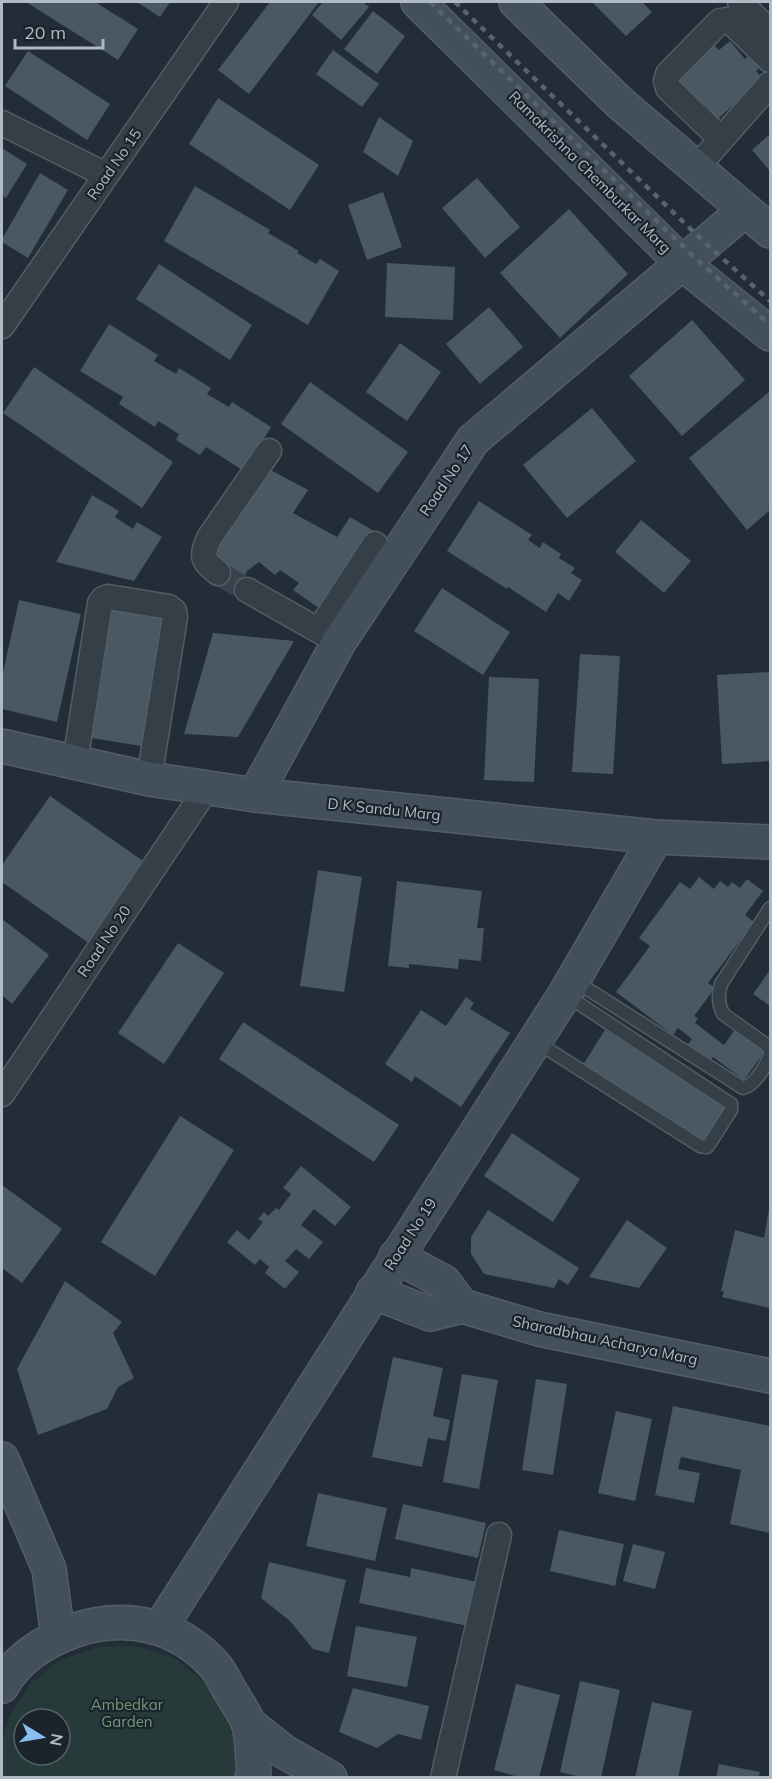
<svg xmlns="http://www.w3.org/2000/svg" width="772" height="1779" viewBox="0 0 772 1779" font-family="Mulish,sans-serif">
	<rect width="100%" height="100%" fill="#222d37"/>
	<path fill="#253a39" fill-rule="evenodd" d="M136,1646L174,1658L204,1682L227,1715L237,1753L235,1777L2,1778V1740L9,1718L30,1684L60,1660L97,1647ZM24,1719H60V1755H24Z"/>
	<g fill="#4a5863">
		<polygon points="26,2 95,2 138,29 118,60"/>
		<polygon points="137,2 170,2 160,17"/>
		<polygon points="270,2 319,2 249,94 218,70"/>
		<polygon points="323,2 363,2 369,7 341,40 312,15"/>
		<polygon points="592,2 642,2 652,12 626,36"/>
		<polygon points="373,11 405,36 377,74 344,49"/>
		<polygon points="730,41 745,59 752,53 763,65 756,71 763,79 713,123 675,79 714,45 719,50"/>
		<polygon points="333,50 379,84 362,107 316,74"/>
		<polygon points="28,51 110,104 87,140 5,86"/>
		<polygon points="218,98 319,165 290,210 189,144"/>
		<polygon points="379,117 413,141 398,176 363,152"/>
		<polygon points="770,134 770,171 752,150"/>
		<polygon points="2,148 27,164 6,198 2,196"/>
		<polygon points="40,173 68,190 28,258 2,242 2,239"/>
		<polygon points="477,178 520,227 485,258 442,208"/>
		<polygon points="195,186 270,230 268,233 299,251 297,253 316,264 320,259 339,271 308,325 164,241"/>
		<polygon points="383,192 402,247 367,260 348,205"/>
		<polygon points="569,209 628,274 560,338 500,273"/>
		<polygon points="387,263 455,267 453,320 385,317"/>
		<polygon points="159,264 252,325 230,360 136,299"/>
		<polygon points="489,307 523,347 480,384 446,344"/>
		<polygon points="692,320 745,380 682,436 629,376"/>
		<polygon points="109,324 158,355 154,361 176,374 179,368 211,388 207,394 229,407 232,402 271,427 244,471 206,447 200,455 176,440 179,434 158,421 155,427 119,404 123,397 80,371"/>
		<polygon points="400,343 441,372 407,421 366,392"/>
		<polygon points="34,367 173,462 142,508 3,413"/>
		<polygon points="310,382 408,452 378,493 281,424"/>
		<polygon points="769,392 770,394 770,510 747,530 689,458"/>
		<polygon points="592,408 636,461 567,518 523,465"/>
		<polygon points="267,468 308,490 293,513 337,537 350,517 377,533 326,613 293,590 299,583 280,570 275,575 259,562 247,571 236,596 218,583 209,554 231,528"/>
		<polygon points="92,495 119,511 115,517 133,529 137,522 162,537 134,581 56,562"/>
		<polygon points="479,501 532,535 528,540 540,548 543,542 561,554 559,558 575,568 571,573 582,580 569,601 558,593 546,612 508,587 507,589 447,551"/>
		<polygon points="641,520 691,561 664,593 615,552"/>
		<polygon points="442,588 510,632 483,675 414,631"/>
		<polygon points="19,600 81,614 57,722 2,709 2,677"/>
		<polygon points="107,605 168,615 147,747 86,737"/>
		<polygon points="213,633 294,641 238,737 184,734"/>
		<polygon points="580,654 620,656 613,774 572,772"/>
		<polygon points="770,672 770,761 722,764 717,675"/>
		<polygon points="489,677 539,679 534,782 484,780"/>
		<polygon points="50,796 146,863 90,944 2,882 2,865"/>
		<polygon points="318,870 362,877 344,992 300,986"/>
		<polygon points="699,877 714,889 720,881 728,887 732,882 740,888 747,879 763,891 745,915 754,922 708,983 715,988 694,1016 698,1018 695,1023 724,1045 736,1028 766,1050 744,1080 713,1057 709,1062 687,1046 692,1039 678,1028 673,1035 616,992 650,946 639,938 680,882 690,889"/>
		<polygon points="397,881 482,891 477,928 484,928 481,961 459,959 458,969 409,964 409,968 388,966"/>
		<polygon points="2,919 49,955 12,1004 2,995"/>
		<polygon points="178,943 224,973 164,1064 118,1033"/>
		<polygon points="770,970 770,1006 753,994"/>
		<polygon points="466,997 474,1003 470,1009 510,1033 461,1107 415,1076 412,1082 385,1064 421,1010 446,1026"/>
		<polygon points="243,1022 399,1125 374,1162 219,1059"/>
		<polygon points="605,1030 726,1107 704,1142 583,1065"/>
		<polygon points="180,1116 234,1150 155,1276 101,1242"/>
		<polygon points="512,1133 580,1179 553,1222 484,1176"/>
		<polygon points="301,1166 351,1207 335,1226 314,1209 301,1225 323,1242 309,1259 296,1249 285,1261 299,1272 285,1289 265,1273 269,1267 260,1259 255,1265 227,1242 237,1230 249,1240 263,1222 258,1219 264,1212 268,1216 276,1208 279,1210 291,1194 283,1188"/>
		<polygon points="2,1185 62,1229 22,1283 2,1268"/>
		<polygon points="769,1209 770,1308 722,1297 724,1292 721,1291 735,1230 764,1238"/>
		<polygon points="488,1210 579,1268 568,1285 559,1279 554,1288 484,1274 471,1254 471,1237"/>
		<polygon points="627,1220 667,1248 639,1288 589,1277"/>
		<polygon points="65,1281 122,1322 113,1333 134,1378 118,1387 107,1409 38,1435 17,1369"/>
		<polygon points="393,1357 443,1368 433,1416 450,1420 446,1441 428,1438 422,1467 372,1457"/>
		<polygon points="462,1374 498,1380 479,1489 443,1482"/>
		<polygon points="536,1379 567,1384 553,1475 522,1470"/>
		<polygon points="673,1406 770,1426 770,1533 730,1524 741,1470 681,1457 678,1469 700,1473 694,1503 655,1495"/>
		<polygon points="616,1411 652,1419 635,1501 598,1493"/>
		<polygon points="318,1493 387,1508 375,1561 306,1546"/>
		<polygon points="403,1504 486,1523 478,1558 395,1539"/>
		<polygon points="559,1530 624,1544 615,1586 550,1571"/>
		<polygon points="633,1544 665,1552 655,1589 623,1581"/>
		<polygon points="269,1562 346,1580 329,1653 313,1649 290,1621 261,1598"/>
		<polygon points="366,1568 410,1577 411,1568 477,1582 468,1626 359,1603"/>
		<polygon points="356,1626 417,1637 407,1687 347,1676"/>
		<polygon points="580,1681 620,1690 601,1778 584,1778 560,1772"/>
		<polygon points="516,1684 560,1695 539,1778 522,1778 494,1770"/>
		<polygon points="353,1688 429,1706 421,1740 398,1734 377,1748 339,1732"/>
		<polygon points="652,1702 692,1711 678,1778 635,1778"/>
		<polygon points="719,1764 760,1772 758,1778 716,1778"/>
	</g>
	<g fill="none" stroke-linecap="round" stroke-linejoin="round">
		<polyline stroke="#37424c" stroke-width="24" stroke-dasharray="24 12" stroke-linecap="butt" points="218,573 247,590"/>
		<defs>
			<g id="lane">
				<path d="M770,908L721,984C718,995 718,1003 723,1014L768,1046L770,1050"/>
				<path d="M575,981L743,1088C755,1085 767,1065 770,1054"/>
				<polyline points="535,1041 700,1146 707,1147 710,1143 731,1110 731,1104 566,995"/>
			</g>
			<g id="street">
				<polyline points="740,2 770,32"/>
				<polyline points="2,123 106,175"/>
				<polyline points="721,139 668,88 666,81 668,74 720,21 727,20 732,23 770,60"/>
				<polyline points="696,168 770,84"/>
				<polyline points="2,326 226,2"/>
				<path d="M218,573C202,560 201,557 209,538L269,451"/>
				<polyline points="247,590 339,642"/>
				<polyline points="319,630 375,544"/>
				<polyline points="75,762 100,603 103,599 108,597 169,607 174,611 175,617 149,779"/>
				<polyline points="2,1094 207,788"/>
				<polyline points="443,1778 499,1535"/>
			</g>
			<g id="secondary">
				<polyline points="418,2 683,264 770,334"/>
				<polyline points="516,2 620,103 770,231"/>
				<polyline points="2,746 149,779 255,795 656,837 770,842"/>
				<polyline points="255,795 339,642 473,440 745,210"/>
				<polyline points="396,1256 444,1282 462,1306"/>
				<polyline points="373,1292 430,1314 462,1306 539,1329 770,1376"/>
				<polyline points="2,1459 49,1569 58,1636"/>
				<polyline points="160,1628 565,994 656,837"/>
				<path d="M2,1686C16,1659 45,1641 73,1631C125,1613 178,1624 215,1666C222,1674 226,1685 232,1694C237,1703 244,1712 248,1722C253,1736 252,1757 254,1772L252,1778"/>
				<polyline points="248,1723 283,1751 330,1778"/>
			</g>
		</defs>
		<use href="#lane" stroke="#535d65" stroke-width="15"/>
		<use href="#street" stroke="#535d65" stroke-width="27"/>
		<use href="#secondary" stroke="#535d65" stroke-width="36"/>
		<use href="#lane" stroke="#353f47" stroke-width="12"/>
		<use href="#street" stroke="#353f47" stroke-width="24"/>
		<use href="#secondary" stroke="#434f5a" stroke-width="33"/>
		<g stroke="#57646e" stroke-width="4.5" stroke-dasharray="6 6" stroke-linecap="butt">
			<polyline points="430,2 691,254 770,325"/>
			<polyline points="455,2 703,241 770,301"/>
		</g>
	</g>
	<g text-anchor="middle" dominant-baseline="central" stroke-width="4.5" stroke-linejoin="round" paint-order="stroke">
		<g font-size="15" fill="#b0bac4" stroke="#1b242c">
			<text transform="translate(114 164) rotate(-55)">Road No 15</text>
			<text transform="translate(590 172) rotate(45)">Ramakrishna Chemburkar Marg</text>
			<text transform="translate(446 480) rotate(-56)">Road No 17</text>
			<text transform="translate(384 809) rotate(6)">D K Sandu Marg</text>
			<text transform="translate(104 941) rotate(-56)">Road No 20</text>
			<text transform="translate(410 1234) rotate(-57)">Road No 19</text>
			<text transform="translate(605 1340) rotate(12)">Sharadbhau Acharya Marg</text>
		</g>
		<g font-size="15" fill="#709874" stroke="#1b242c">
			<text x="127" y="1704">Ambedkar<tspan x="127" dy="17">Garden</tspan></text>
		</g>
	</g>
	<rect width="772" height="1779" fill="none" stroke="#b0bac4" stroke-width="6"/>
	<g transform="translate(42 1737) rotate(101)"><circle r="28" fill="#1b242c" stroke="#576069" stroke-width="1.5"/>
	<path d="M0-4.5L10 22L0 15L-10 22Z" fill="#87bef1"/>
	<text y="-9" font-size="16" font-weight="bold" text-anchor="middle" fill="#b0bac4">N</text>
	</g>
	<path d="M15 39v9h88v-9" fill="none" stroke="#b0bac4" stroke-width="3"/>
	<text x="24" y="39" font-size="18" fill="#b0bac4" stroke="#1b242c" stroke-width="4.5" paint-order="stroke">20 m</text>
</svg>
